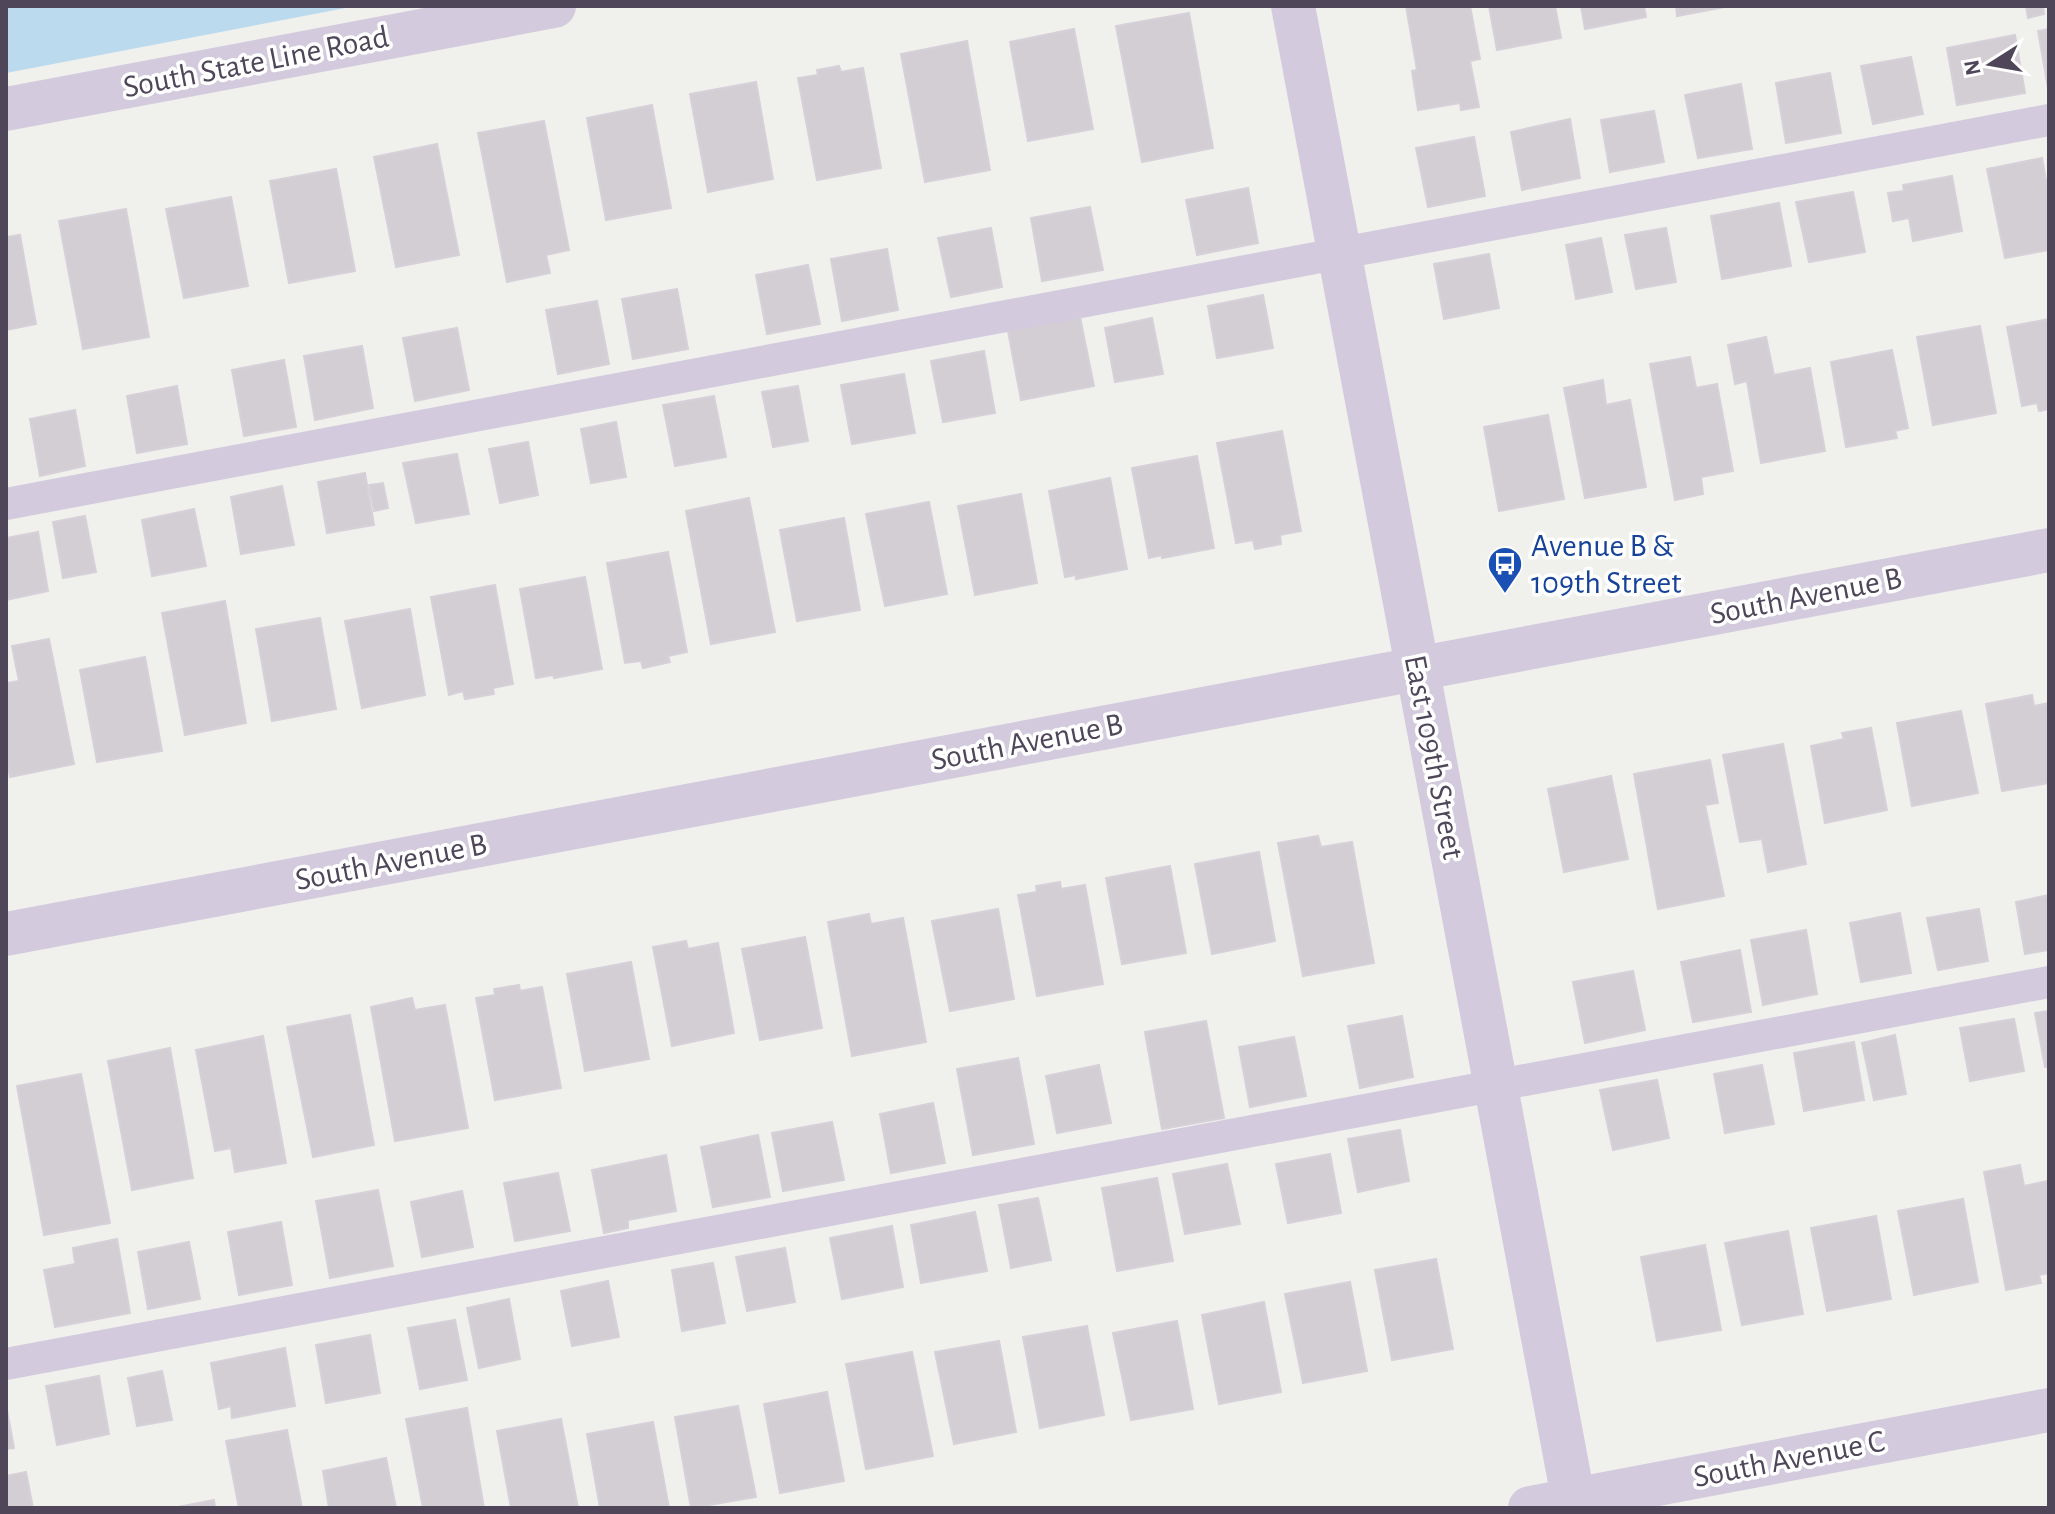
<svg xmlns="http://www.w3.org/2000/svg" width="2055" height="1514" viewBox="0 0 2055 1514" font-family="'Alegreya Sans',sans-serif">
	<rect width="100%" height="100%" fill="#f0f0ed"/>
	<polygon fill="#bbdaed" points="6,6 356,6 6,73"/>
	<g fill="#d3cdd4" stroke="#d6d1d9" stroke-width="2">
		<polygon points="1406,6 1470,6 1480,59 1470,61 1479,107 1461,110 1460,103 1418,110 1412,71 1417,70"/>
		<polygon points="1489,6 1555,6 1561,38 1497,50"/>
		<polygon points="1581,6 1644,6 1646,17 1585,29"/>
		<polygon points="1676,6 1730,6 1677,16"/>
		<polygon points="2026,6 2043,6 2044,14 2028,18"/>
		<polygon points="1189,13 1213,148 1142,162 1116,26"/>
		<polygon points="1074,29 1093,129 1028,141 1010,42"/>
		<polygon points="2049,29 2049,88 2048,88 2038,31"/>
		<polygon points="2015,35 2025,93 1957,105 1947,48"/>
		<polygon points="967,41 990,170 925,182 901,54"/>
		<polygon points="1911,57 1923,114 1873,124 1861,66"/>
		<polygon points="839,66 841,72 863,68 881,168 817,180 798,78 818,75 817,70"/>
		<polygon points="1830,73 1841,133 1786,143 1776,83"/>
		<polygon points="756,82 773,179 708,192 690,94"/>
		<polygon points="1741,84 1752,149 1698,158 1685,95"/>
		<polygon points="652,105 671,208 606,220 587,118"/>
		<polygon points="1654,111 1664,162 1610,172 1601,120"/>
		<polygon points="1570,119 1580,178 1522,190 1511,132"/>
		<polygon points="544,121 569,250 546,255 550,273 507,282 478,133"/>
		<polygon points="1474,137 1485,196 1428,207 1416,148"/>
		<polygon points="437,144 459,255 396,267 374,157"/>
		<polygon points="2042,158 2049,197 2049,250 2005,258 1987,169"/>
		<polygon points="336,169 355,271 289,283 270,181"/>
		<polygon points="1952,176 1962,231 1913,241 1909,218 1893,221 1888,193 1904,191 1903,185"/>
		<polygon points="1248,188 1258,243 1197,255 1186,200"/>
		<polygon points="1853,192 1865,252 1809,262 1796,202"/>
		<polygon points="231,197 248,286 184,298 166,209"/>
		<polygon points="1779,203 1791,266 1722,279 1711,216"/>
		<polygon points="1090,207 1103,270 1042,281 1031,218"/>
		<polygon points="126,209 149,337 83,349 59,221"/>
		<polygon points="991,228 1002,287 951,297 938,238"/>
		<polygon points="1666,228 1676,282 1636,289 1625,235"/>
		<polygon points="20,235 36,324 6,330 6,237"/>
		<polygon points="1601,238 1612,292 1576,299 1566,245"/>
		<polygon points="887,249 898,310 842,321 831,259"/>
		<polygon points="1489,254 1499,308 1444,319 1434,264"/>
		<polygon points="808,265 820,324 767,334 756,275"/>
		<polygon points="677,289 688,349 633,359 622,299"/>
		<polygon points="1263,295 1273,348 1217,358 1208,306"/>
		<polygon points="597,301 609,364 558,374 546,310"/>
		<polygon points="1080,317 1094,386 1021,400 1008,331"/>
		<polygon points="1152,318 1163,374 1115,382 1105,328"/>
		<polygon points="2049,319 2049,409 2039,411 2037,403 2022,406 2007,327"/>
		<polygon points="1980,326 1996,413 1933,425 1917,337"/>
		<polygon points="457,328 469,390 415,401 403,338"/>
		<polygon points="1766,337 1774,375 1810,368 1825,451 1761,463 1747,381 1735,384 1728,345"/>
		<polygon points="362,346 373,408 315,420 304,356"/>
		<polygon points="1892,350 1908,428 1895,431 1897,438 1846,447 1831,362"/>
		<polygon points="984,351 995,413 943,422 931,361"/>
		<polygon points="1690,357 1696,388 1717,384 1733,471 1701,477 1703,494 1675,500 1650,364"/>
		<polygon points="284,360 296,427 244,436 232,370"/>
		<polygon points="904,374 915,433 852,444 841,385"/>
		<polygon points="1603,380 1606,405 1630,400 1646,487 1585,498 1564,388"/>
		<polygon points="177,386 187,444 137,453 127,396"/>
		<polygon points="798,386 808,441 773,447 762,392"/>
		<polygon points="714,396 726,457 675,466 663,405"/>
		<polygon points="75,410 85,466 40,476 30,419"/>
		<polygon points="1548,415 1564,499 1499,511 1484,427"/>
		<polygon points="616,422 626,477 591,483 581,429"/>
		<polygon points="1282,431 1301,531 1280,535 1281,544 1255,549 1253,540 1236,543 1217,443"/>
		<polygon points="528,442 538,495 500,503 489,449"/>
		<polygon points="457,454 469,514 416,523 403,463"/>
		<polygon points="1197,456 1214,548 1162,558 1162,555 1149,558 1132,468"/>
		<polygon points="365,473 374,525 327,533 318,482"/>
		<polygon points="1110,478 1127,569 1076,579 1076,575 1065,577 1049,491"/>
		<polygon points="383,483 388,508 374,511 369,485"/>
		<polygon points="282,486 294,545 241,554 231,497"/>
		<polygon points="1021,494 1037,583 975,595 958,506"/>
		<polygon points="749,498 775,632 711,644 686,511"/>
		<polygon points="929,502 947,594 885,606 866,514"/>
		<polygon points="194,509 206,566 152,576 142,520"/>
		<polygon points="85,516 96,572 63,578 53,522"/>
		<polygon points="844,518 860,610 797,621 780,530"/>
		<polygon points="38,532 48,591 6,600 6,538"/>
		<polygon points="668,552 687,652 668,656 670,662 643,668 641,661 625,663 607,563"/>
		<polygon points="585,577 602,669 554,678 553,675 536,678 520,589"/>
		<polygon points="495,585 513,684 493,688 494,694 465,699 463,691 449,695 431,597"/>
		<polygon points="225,601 246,723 185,735 162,613"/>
		<polygon points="410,609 425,695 362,708 345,621"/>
		<polygon points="320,618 336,709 272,721 256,629"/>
		<polygon points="49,639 74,764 10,777 6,756 6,683 19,681 12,646"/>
		<polygon points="145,657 162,751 97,762 80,670"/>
		<polygon points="2032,695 2034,706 2049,703 2049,783 2002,791 1986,704"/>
		<polygon points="1961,711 1978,793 1912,806 1897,723"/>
		<polygon points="1871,728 1887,810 1825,823 1811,746 1844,739 1842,733"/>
		<polygon points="1783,744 1806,864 1768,872 1762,839 1740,842 1723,755"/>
		<polygon points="1710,760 1718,803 1705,805 1724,896 1658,909 1634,774"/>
		<polygon points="1611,776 1628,859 1564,872 1548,789"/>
		<polygon points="1318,836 1321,847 1352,842 1374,963 1303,976 1278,843"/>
		<polygon points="1259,852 1275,941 1212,954 1195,864"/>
		<polygon points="1170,866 1186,953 1122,964 1106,878"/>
		<polygon points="1060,882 1061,889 1085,885 1103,984 1037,996 1018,895 1037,892 1036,886"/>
		<polygon points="2049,895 2049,950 2025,954 2016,902"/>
		<polygon points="998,909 1014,999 950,1011 932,921"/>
		<polygon points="1979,909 1988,961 1938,970 1927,918"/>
		<polygon points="1900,913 1911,973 1861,982 1850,923"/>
		<polygon points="869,914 871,924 903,918 926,1042 852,1056 828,922"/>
		<polygon points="1806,930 1817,994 1763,1005 1751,940"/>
		<polygon points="805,937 822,1028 760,1040 742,949"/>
		<polygon points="686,941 688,949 718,943 734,1033 672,1046 653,947"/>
		<polygon points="1740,950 1751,1012 1693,1022 1681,962"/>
		<polygon points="631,962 649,1059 585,1071 567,974"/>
		<polygon points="1633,971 1645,1030 1585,1043 1573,982"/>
		<polygon points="519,985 520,991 542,987 561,1088 495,1100 476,998 495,995 494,989"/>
		<polygon points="412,998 415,1010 445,1005 468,1128 395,1141 371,1007"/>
		<polygon points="2049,1011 2049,1067 2045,1067 2035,1013"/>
		<polygon points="350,1015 374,1145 313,1157 287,1027"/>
		<polygon points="1402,1016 1413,1077 1360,1088 1348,1026"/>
		<polygon points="2014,1019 2024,1071 1970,1081 1960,1028"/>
		<polygon points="1206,1021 1224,1118 1162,1129 1145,1032"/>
		<polygon points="1895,1035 1906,1094 1874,1100 1862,1043"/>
		<polygon points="263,1036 286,1163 235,1172 231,1148 215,1151 196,1050"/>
		<polygon points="1294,1037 1306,1096 1250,1107 1239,1047"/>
		<polygon points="1854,1042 1864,1100 1804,1111 1794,1053"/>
		<polygon points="170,1048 193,1178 132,1190 108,1061"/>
		<polygon points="1018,1058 1034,1144 973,1155 957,1069"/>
		<polygon points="1099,1065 1111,1123 1057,1133 1046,1076"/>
		<polygon points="1762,1065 1774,1124 1725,1133 1714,1074"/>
		<polygon points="81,1074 110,1223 44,1235 17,1086"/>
		<polygon points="1657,1080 1669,1138 1613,1150 1600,1090"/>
		<polygon points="933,1103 945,1163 891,1173 880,1114"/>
		<polygon points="832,1122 844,1180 783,1191 772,1133"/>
		<polygon points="1400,1130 1409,1181 1358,1192 1348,1139"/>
		<polygon points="758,1135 770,1197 713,1207 701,1147"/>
		<polygon points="1330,1154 1341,1213 1288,1223 1276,1164"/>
		<polygon points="666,1155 676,1211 628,1220 628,1228 604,1233 592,1170"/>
		<polygon points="1227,1164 1240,1224 1185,1234 1173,1174"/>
		<polygon points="2020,1165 2024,1186 2048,1181 2049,1273 2039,1275 2041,1283 2006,1290 1984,1172"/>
		<polygon points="558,1173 570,1231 515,1241 504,1183"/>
		<polygon points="1157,1178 1173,1261 1117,1271 1102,1188"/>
		<polygon points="378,1190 393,1266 330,1278 316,1201"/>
		<polygon points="462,1191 473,1247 422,1257 411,1202"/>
		<polygon points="1038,1198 1051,1260 1011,1268 999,1205"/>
		<polygon points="1963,1199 1978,1282 1914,1295 1898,1211"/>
		<polygon points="975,1212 987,1271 921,1283 911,1225"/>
		<polygon points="1876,1216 1891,1299 1827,1311 1811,1228"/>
		<polygon points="281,1222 292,1285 239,1295 228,1232"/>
		<polygon points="892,1226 903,1287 842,1299 830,1238"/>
		<polygon points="1788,1231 1803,1314 1742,1325 1725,1243"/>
		<polygon points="117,1239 130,1313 55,1327 44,1270 75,1264 73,1248"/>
		<polygon points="189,1242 200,1299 148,1309 138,1252"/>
		<polygon points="1705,1245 1721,1330 1657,1341 1641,1257"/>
		<polygon points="785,1248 795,1302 747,1311 736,1257"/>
		<polygon points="1436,1259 1453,1349 1392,1360 1375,1270"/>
		<polygon points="713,1263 725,1323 682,1331 672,1270"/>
		<polygon points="608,1281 619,1337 572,1346 561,1291"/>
		<polygon points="1350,1282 1367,1371 1303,1383 1285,1294"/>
		<polygon points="509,1299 520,1359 479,1368 467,1308"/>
		<polygon points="1264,1302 1281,1392 1219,1404 1202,1315"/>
		<polygon points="455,1320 467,1380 420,1389 408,1328"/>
		<polygon points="1177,1321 1193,1409 1131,1420 1113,1333"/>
		<polygon points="1087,1326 1104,1415 1040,1428 1023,1337"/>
		<polygon points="370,1335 380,1393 326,1403 316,1345"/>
		<polygon points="999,1341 1016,1432 954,1444 935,1352"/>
		<polygon points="285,1348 295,1406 232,1418 231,1406 219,1409 211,1363"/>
		<polygon points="912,1352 933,1456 866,1469 846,1364"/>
		<polygon points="162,1371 172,1420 137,1426 128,1378"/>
		<polygon points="99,1376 109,1434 57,1445 46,1386"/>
		<polygon points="827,1392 844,1481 780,1493 764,1404"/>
		<polygon points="6,1405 14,1448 6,1449"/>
		<polygon points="738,1406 756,1497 691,1508 675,1417"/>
		<polygon points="467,1408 484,1508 423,1508 406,1419"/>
		<polygon points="561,1419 578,1508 511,1508 497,1431"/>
		<polygon points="653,1422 669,1508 600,1508 587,1434"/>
		<polygon points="287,1430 302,1508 239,1508 226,1441"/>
		<polygon points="386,1458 396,1508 329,1508 323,1471"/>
		<polygon points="26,1472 33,1508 6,1508 6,1476"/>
		<polygon points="214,1500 215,1508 173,1508"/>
	</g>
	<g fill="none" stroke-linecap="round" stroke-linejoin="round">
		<g stroke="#d3cbdd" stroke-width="32">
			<polyline points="6,504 2049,120"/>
			<polyline points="6,1364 2049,982"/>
		</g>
		<g stroke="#d3cbdd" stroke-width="44">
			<polyline points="1293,6 1575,1508"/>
			<polyline points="6,109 554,6"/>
			<polyline points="6,934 2049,550"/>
			<polyline points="1530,1508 2049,1410"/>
		</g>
	</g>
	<defs>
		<symbol id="bus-pin" viewBox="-11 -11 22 30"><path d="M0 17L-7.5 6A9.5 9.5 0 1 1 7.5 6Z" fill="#1a4fb4" stroke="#fff"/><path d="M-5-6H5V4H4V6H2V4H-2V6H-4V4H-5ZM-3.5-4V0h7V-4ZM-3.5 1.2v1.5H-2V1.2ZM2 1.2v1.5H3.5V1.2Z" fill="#fff"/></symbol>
	</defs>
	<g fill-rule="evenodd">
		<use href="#bus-pin" x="1485" y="544" width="40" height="54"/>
	</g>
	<g text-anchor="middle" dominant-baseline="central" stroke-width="7" stroke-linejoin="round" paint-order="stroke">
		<g font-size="32" fill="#4f465a" stroke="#fff">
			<text transform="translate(256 62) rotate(-11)">South State Line Road</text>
			<text transform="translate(1806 596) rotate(-11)">South Avenue B</text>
			<text transform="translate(1027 742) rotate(-11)">South Avenue B</text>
			<text transform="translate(1434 757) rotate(79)">East 109th Street</text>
			<text transform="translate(391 862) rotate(-11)">South Avenue B</text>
			<text transform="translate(1789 1459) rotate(-11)">South Avenue C</text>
		</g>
		<g font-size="32" fill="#164399" stroke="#fff" text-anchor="start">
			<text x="1531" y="546">Avenue B &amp;<tspan x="1531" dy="37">109th Street</tspan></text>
		</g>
	</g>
	<rect width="2055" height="1514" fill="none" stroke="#4f465a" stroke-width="16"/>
	<g transform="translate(1991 64) rotate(259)" stroke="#ffffff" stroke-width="6" paint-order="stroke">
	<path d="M0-6L14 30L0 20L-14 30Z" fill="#4f465a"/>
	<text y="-12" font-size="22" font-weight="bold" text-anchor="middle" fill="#4f465a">N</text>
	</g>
</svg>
